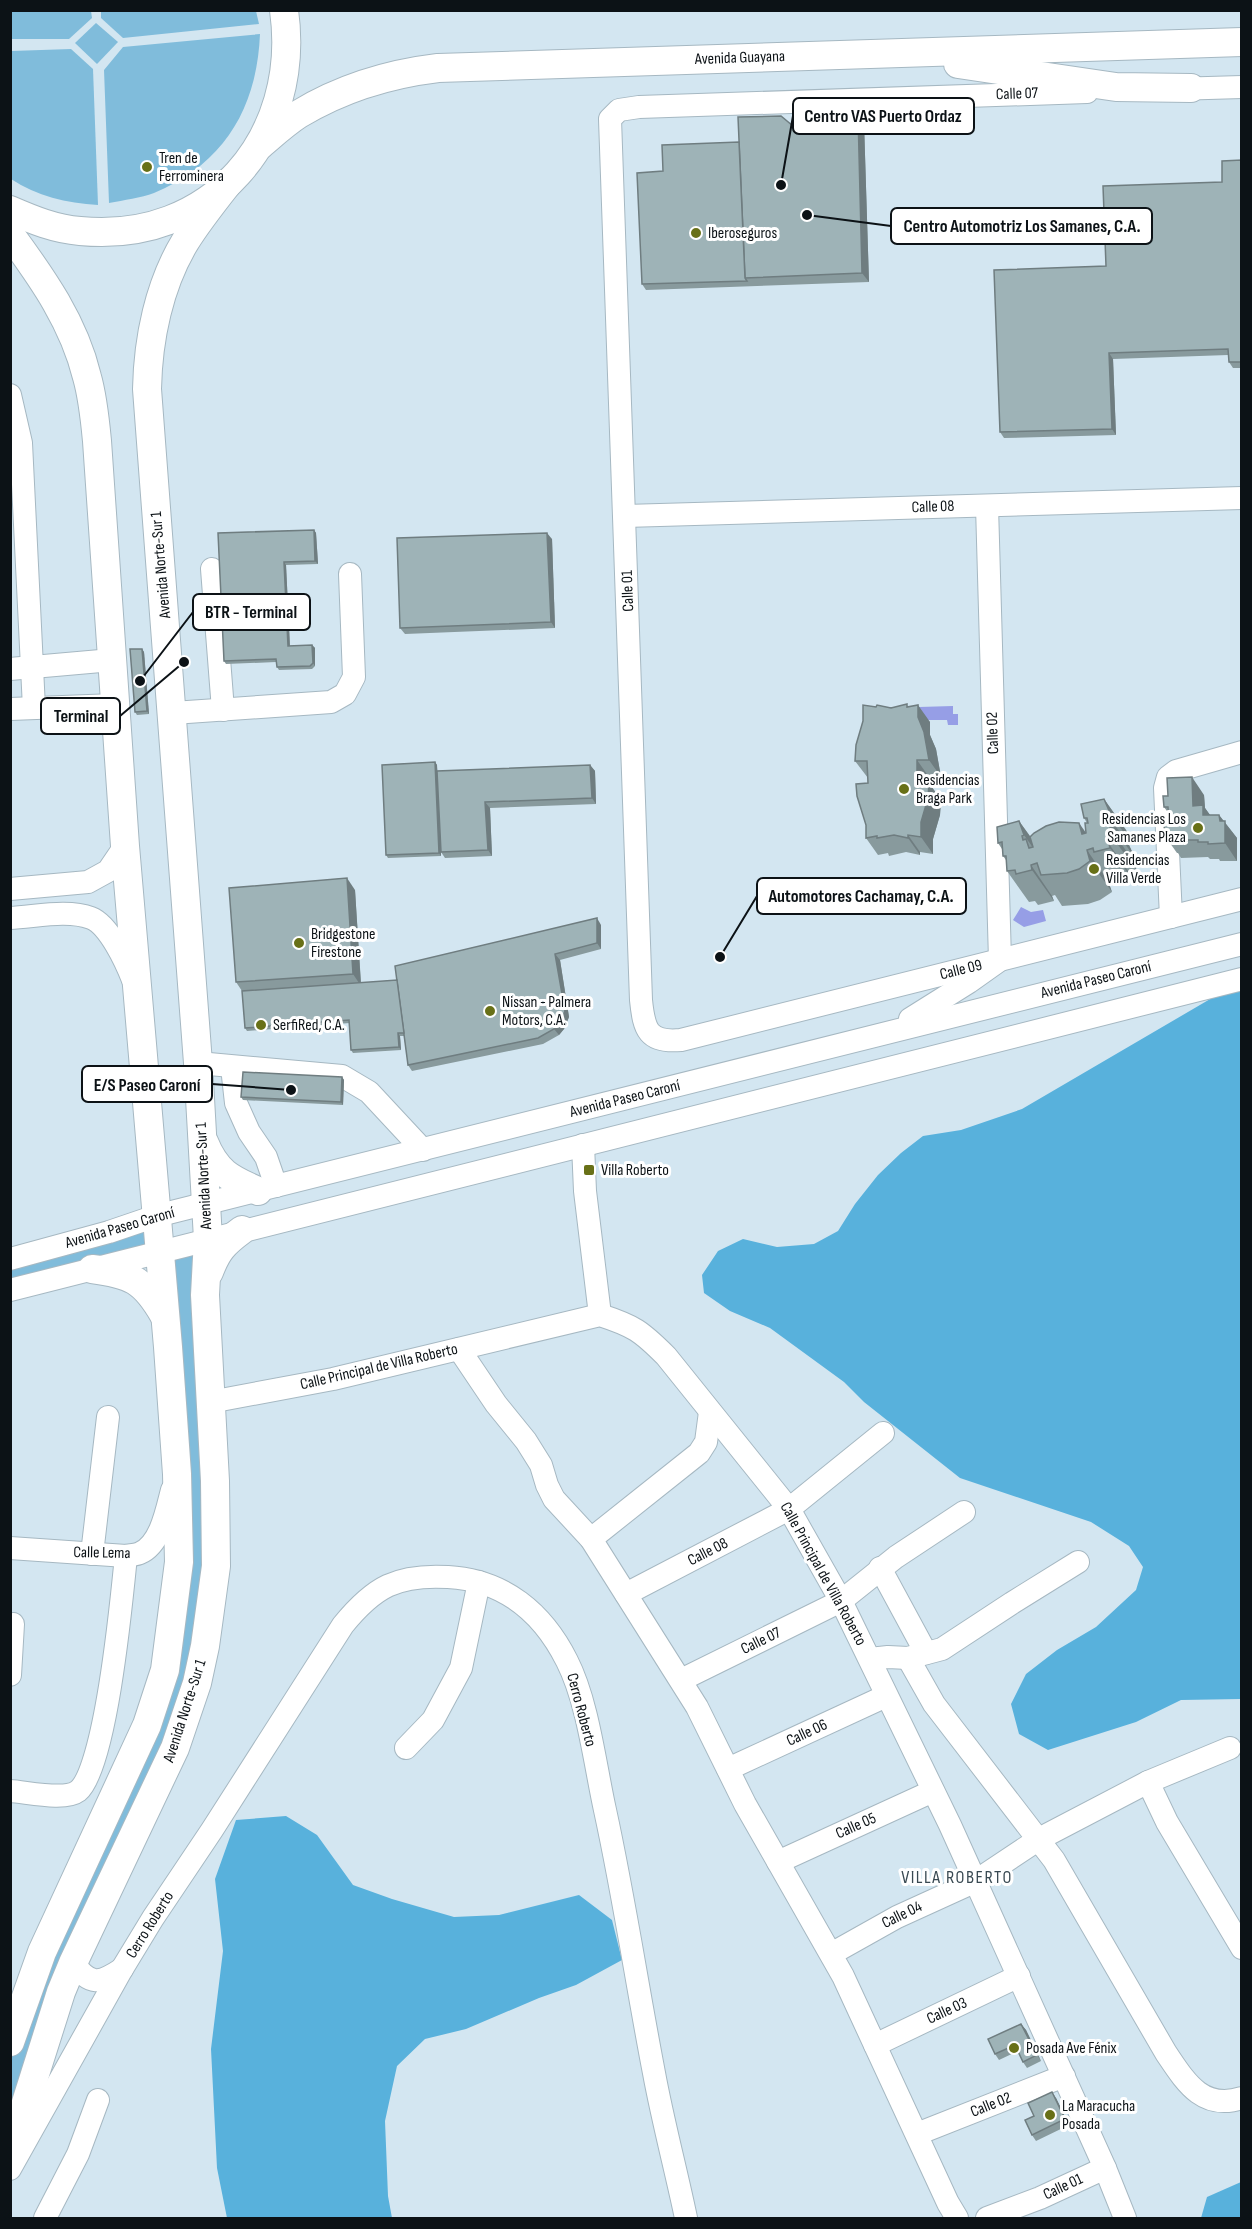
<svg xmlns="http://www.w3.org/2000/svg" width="1252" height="2229" viewBox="0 0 1252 2229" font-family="'Sofia Sans Condensed',sans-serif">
	<rect width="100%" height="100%" fill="#d3e6f1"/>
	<g fill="#80bcdb">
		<polygon points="10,11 91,11 92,18 69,39 11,39"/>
		<polygon points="101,11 256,11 259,24 123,38 101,18"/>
		<polygon points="96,23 118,42 97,64 75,43"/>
		<path d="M260,34C257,108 224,164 154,193C141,198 124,200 109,203L104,70L123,47Z"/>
		<path d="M71,49L93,69L98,205C66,203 37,196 11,179V51Z"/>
		<polygon points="156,1216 159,1252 208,1239 205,1646 11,2153 11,2042 170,1636 159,1252 11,1290 11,1259"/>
	</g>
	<g fill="#58b1dc">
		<polygon points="1241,981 1241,1699 1181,1700 1136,1722 1048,1750 1019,1734 1011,1704 1026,1674 1057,1650 1096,1627 1136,1590 1143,1567 1129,1546 1091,1522 960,1478 864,1402 844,1382 770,1328 730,1311 704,1293 702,1275 718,1251 743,1239 777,1247 814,1244 838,1231 855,1204 878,1175 901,1153 923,1136 961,1130 1022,1109"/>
		<polygon points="286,1816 317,1835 353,1885 392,1899 454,1917 499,1915 579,1895 612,1920 622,1960 576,1985 539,1998 466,2029 425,2039 397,2066 385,2121 388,2196 392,2218 227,2218 217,2168 211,2049 223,1951 215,1879 236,1820"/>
		<polygon points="1241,2182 1241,2218 1201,2218 1207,2197"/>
	</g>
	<g fill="#969ee6">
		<polygon points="953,706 953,714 958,714 958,725 948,725 947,720 919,720 919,707"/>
		<polygon points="1021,907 1031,912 1043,910 1046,921 1024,927 1013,920"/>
	</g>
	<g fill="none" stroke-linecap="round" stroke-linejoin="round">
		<defs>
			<g id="minor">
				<polyline points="1174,89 1242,87"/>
				<path d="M1087,92L639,107L619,110L610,119L641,1000C644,1030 648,1043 681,1040L1242,899"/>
				<polyline points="10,395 21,443 34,708"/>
				<polyline points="625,516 1242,498"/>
				<polyline points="212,569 223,710"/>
				<polyline points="10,669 112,660"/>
				<polyline points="10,709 115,705"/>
				<polyline points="173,713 331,702 345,694 354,677 350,574"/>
				<polyline points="10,889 88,882 108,871 125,846"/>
				<polyline points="1171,917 1165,788 1168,777 1176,771 1242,752"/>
				<path d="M10,918C35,917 67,909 91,918C109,925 126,962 133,980"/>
				<polyline points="910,1019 969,982 1000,960 987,506"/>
				<polyline points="198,1063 342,1076 369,1092 423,1150"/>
				<polyline points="232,1067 236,1103 249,1132 266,1157 276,1186"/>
				<polyline points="583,1145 585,1191 600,1315"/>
				<polyline points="10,1259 109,1232 156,1216 1242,944"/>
				<polyline points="10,1290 1242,979"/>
				<polyline points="459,1349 496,1404 526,1441 541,1465 547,1485 554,1499 591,1539 697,1707 745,1804 843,1976 948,2203 957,2218"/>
				<path d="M210,1402L333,1379L600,1315C634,1326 641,1331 666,1356L789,1509L841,1601L950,1825L1105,2168L1125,2218"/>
				<polyline points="591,1539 699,1453 706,1442 710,1412"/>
				<path d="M10,1548L126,1556C130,1555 136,1555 140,1553C161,1544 167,1509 172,1490"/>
				<polyline points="92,1554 108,1417"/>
				<polyline points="880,1568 926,1653"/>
				<polyline points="626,1594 789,1509 883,1433"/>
				<path d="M908,1658L934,1704L1054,1860L1166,2053C1185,2081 1202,2111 1242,2098"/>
				<polyline points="870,1659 888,1657 908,1658 942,1649 1012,1603 1078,1562"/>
				<polyline points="10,1675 13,1624"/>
				<polyline points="681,1680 841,1601 896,1557 964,1512"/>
				<polyline points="406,1748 433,1720 461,1668 479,1582"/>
				<polyline points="728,1769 886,1696"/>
				<polyline points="1148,1782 1167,1822 1242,1948"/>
				<path d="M10,1791C27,1792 65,1801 78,1791C106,1769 122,1596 126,1556"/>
				<polyline points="778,1862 933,1791"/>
				<polyline points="831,1954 897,1917 976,1881 1039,1839 1148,1782 1230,1748"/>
				<path d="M73,1963C91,1986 99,1984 122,1969"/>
				<polyline points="875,2045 1019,1976"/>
				<polyline points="917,2134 1064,2076"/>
				<path d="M10,2169L122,1969L153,1918L212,1830L343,1625C374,1587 397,1574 448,1577C504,1580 543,1613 567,1661C588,1702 595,1765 605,1810C624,1897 637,1985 654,2073C663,2122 676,2170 686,2218"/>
				<polyline points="45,2218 78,2154 98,2100"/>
				<polyline points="987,2218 1040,2198 1105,2168"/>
			</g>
			<g id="major">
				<polyline points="958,64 1116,87 1191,88"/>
				<path d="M259,146C272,135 285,123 299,114C342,88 388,74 438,68L1242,42"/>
				<path d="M10,210C33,220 55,229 80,231C211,244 302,138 284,10"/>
				<path d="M10,234C43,279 74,323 87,377C93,398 95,420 97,441L125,846L168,1347L177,1474L179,1562L165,1670L147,1725L42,1952L10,2042"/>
				<path d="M204,1142C216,1172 230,1179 258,1191"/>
				<path d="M92,1269C131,1274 144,1280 164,1315"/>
				<path d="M209,1272C217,1251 223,1244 242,1230"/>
				<path d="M10,2153L61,1992L73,1963L175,1748L197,1683L205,1646L216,1566L215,1481L205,1295L208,1239L198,1063L147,389C148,339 159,285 185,242C198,221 214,201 229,182"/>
			</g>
		</defs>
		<use href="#minor" stroke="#a6b8c2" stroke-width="24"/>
		<use href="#major" stroke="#a6b8c2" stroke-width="30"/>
		<use href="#minor" stroke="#fff" stroke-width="22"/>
		<use href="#major" stroke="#fff" stroke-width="28"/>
	</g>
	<g fill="#889a9d">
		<polygon points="1152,10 1188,10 1154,12"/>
		<polygon points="858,114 864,123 869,282 646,290 642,284 663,171 739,142 799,131"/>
		<polygon points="1242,160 1242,368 1233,368 1229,362 1228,355 1113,359 1116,435 1004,438 1000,432 1106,266 1222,182"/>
		<polygon points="314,530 316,533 318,564 286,565 290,646 312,645 315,648 315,666 312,669 279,670 277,667 276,662 226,664 224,661 218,533"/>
		<polygon points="552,539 555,628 405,634 400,628"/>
		<polygon points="142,649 144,652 149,714 137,715 135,712"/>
		<polygon points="876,707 909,707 930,722 930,735 936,749 941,777 929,777 929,783 941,800 940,815 933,839 933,854 920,852 920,855 906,852 889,856 888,853 878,855 866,838 868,778 855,761 863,721"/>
		<polygon points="435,762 437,765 439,806 590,765 595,771 596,804 490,808 492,856 445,858 441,852 441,856 388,858 386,855"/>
		<polygon points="1204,795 1205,808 1210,815 1219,815 1237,838 1237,861 1220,861 1219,859 1210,859 1208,857 1181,858 1178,853 1177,853 1165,836 1169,824 1169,814 1164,807"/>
		<polygon points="1104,799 1126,830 1132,844 1129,845 1135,858 1132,859 1138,873 1131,875 1132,879 1116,883 1113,879 1108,881 1112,892 1100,900 1088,904 1062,906 1055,895 1052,896 1054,901 1038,905 1035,901 1029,902 1007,871 1006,860 1003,856 1002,849 998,843 1019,821 1030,836 1086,833 1087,823 1084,818"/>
		<polygon points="355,890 361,983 397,980 601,925 601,949 560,960 569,1017 564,1029 559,1035 543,1044 412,1071 408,1065 404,1036 400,1036 401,1050 353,1053 351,1050 350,1023 247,1031 245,1028 242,991 236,982"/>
		<polygon points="342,1077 344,1080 343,1105 243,1100 241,1097"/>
		<polygon points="1021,2024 1026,2030 1041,2061 1027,2068 1023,2062 1018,2051 999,2060 995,2054"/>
		<polygon points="1056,2098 1069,2125 1036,2141 1032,2135 1034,2116"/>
	</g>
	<g fill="#6f7d80">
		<polygon points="858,114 864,123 869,282 862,273"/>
		<polygon points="1109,353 1113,359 1116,435 1112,429"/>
		<polygon points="314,530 316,533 318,564 315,561"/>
		<polygon points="547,533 552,539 555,628 551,622"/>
		<polygon points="284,562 286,565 290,649 288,646"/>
		<polygon points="312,645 315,648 315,666 313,663"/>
		<polygon points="142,649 144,652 149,714 147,711"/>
		<polygon points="918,705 930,722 930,735 936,749 941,777 929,760 918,717"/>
		<polygon points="917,760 929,777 929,787 929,783 941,800 940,815 933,839 933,854 921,837 921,822 917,783"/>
		<polygon points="435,762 437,765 441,856 439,853"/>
		<polygon points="590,765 595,771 596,804 592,798"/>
		<polygon points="1192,777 1204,795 1205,808 1215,822 1215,833 1193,806"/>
		<polygon points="1104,799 1126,830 1132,844 1110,813"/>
		<polygon points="485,802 490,808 492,856 488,850"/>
		<polygon points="1107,814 1129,845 1135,858 1113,827"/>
		<polygon points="1219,815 1237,838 1237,861 1225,843 1220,821"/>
		<polygon points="1019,821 1041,852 1046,866 1024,835"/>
		<polygon points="1079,823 1099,851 1082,834"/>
		<polygon points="1110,828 1132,859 1138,873 1116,842"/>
		<polygon points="908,835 920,852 920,855 908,838"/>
		<polygon points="1109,844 1131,875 1132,879 1110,848"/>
		<polygon points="1087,850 1108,881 1112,892 1090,861"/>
		<polygon points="1031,865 1052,896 1054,901 1032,870"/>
		<polygon points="347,878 355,890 361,986 353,974"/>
		<polygon points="597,918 601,925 601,949 597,943"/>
		<polygon points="555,954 560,960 569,1017 564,1029 559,1035 554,1029"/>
		<polygon points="398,1033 400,1036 401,1050 399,1047"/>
		<polygon points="342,1077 344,1080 343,1105 341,1102"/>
		<polygon points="1021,2024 1026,2030 1041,2061 1037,2055"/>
		<polygon points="1052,2092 1056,2098 1069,2125 1065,2119"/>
	</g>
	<g fill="#9eb3b7" stroke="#6f7d80" stroke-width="1.5">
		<polygon points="858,114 862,273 745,278 738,117 781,116 799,131 817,115"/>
		<polygon points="739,142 745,278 747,281 642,284 637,173 663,171 662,145"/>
		<polygon points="1242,160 1242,362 1229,362 1228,349 1109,353 1112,429 1000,432 994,270 1106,266 1103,186 1222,182 1222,161"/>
		<polygon points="314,530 315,561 284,562 288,646 312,645 313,663 310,666 277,667 276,659 224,661 218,533"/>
		<polygon points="547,533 551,622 400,628 397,538"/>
		<polygon points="130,649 142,649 147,711 135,712"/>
		<polygon points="907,704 907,707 918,705 918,717 924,732 929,760 917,760 917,783 929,783 928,798 921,822 921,837 908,835 908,838 894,835 877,838 877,836 866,838 866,825 857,796 856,784 868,783 867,761 855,761 856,745 863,721 863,705 876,707 877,705 891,708"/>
		<polygon points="435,762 439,853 386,855 382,765"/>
		<polygon points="590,765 592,798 485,802 488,850 441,852 437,771"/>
		<polygon points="1192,777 1193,806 1203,805 1203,815 1219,815 1220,821 1225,821 1225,843 1208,844 1208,842 1198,842 1198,840 1169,840 1169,835 1165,836 1164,824 1169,824 1168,807 1164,807 1163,796 1168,796 1167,778"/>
		<polygon points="1104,799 1110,813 1107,814 1113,827 1110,828 1116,842 1109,844 1110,848 1094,852 1093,848 1087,850 1090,861 1079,869 1067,873 1041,875 1037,863 1031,865 1032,870 1016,874 1015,870 1007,871 1006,856 1003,856 1002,842 998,843 997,827 1019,821 1024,835 1022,836 1023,840 1026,839 1029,848 1033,847 1030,837 1034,833 1046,826 1059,822 1079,823 1082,834 1086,833 1085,823 1088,823 1087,818 1084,818 1081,804"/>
		<polygon points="347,878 353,974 236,982 229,888"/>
		<polygon points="597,918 597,943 555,954 565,1011 560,1023 554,1029 538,1038 408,1065 395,966"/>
		<polygon points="397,980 404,1033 398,1033 399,1047 351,1050 349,1020 245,1028 242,991"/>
		<polygon points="243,1072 342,1077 341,1102 241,1097"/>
		<polygon points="1021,2024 1037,2055 1023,2062 1015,2045 995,2054 988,2039"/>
		<polygon points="1052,2092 1065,2119 1032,2135 1025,2120 1034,2116 1028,2103"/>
	</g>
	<g fill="#687017" stroke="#fff" stroke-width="2">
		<circle cx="147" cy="167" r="6"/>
		<circle cx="696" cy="233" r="6"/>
		<circle cx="904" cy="789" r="6"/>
		<circle cx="1198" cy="828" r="6"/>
		<circle cx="1094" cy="869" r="6"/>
		<circle cx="299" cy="943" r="6"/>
		<circle cx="490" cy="1011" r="6"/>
		<circle cx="261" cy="1025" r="6"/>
		<rect x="583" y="1164" width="12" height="12" rx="3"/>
		<circle cx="1014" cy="2048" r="6"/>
		<circle cx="1050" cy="2115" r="6"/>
	</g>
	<g text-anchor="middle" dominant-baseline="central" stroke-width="6" stroke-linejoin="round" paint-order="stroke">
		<g font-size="16" fill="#0c1216" stroke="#fff">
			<text transform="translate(740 58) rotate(-2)">Avenida Guayana</text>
			<text transform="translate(1017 94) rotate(-2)">Calle 07</text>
			<text transform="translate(933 507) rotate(-2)">Calle 08</text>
			<text transform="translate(161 565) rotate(-95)">Avenida Norte-Sur 1</text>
			<text transform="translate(628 591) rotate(-92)">Calle 01</text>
			<text transform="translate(993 733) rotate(-92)">Calle 02</text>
			<text transform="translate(961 970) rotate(-14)">Calle 09</text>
			<text transform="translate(1096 980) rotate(-14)">Avenida Paseo Caroní</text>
			<text transform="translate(625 1099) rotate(-14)">Avenida Paseo Caroní</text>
			<text transform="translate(204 1176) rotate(-93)">Avenida Norte-Sur 1</text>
			<text transform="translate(120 1228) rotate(-16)">Avenida Paseo Caroní</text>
			<text transform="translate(379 1367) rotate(-13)">Calle Principal de Villa Roberto</text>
			<text transform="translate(708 1552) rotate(-27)">Calle 08</text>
			<text transform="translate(102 1553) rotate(1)">Calle Lema</text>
			<text transform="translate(823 1574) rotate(61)">Calle Principal de Villa Roberto</text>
			<text transform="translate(761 1641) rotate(-26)">Calle 07</text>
			<text transform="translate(581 1710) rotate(75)">Cerro Roberto</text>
			<text transform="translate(185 1711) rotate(-72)">Avenida Norte-Sur 1</text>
			<text transform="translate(807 1733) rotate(-25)">Calle 06</text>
			<text transform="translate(856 1826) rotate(-24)">Calle 05</text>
			<text transform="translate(902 1915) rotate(-26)">Calle 04</text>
			<text transform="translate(150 1925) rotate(-58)">Cerro Roberto</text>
			<text transform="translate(947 2011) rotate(-25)">Calle 03</text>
			<text transform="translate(991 2105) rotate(-22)">Calle 02</text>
			<text transform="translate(1063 2187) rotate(-25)">Calle 01</text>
		</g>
		<g font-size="16" fill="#0c1216" stroke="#fff" text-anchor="start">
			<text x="159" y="158">Tren de<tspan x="159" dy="18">Ferrominera</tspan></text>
			<text x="708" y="233">Iberoseguros</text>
			<text x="916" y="780">Residencias<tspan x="916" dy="18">Braga Park</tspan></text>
			<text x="1186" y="819" text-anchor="end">Residencias Los<tspan x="1186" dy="18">Samanes Plaza</tspan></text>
			<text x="1106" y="860">Residencias<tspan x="1106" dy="18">Villa Verde</tspan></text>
			<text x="311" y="934">Bridgestone<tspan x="311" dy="18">Firestone</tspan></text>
			<text x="502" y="1002">Nissan - Palmera<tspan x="502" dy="18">Motors, C.A.</tspan></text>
			<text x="273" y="1025">SerfiRed, C.A.</text>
			<text x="601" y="1170">Villa Roberto</text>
			<text x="1026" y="2048">Posada Ave Fénix</text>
			<text x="1062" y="2106">La Maracucha<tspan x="1062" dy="18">Posada</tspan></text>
		</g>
		<g font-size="18" letter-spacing="1.5" fill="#394952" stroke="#fff">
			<text x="957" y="1877">VILLA ROBERTO</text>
		</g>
	</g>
	<path fill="none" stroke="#0c1216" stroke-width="2" d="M781 185L793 116M807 215L891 226M140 681L193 612M184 662L120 716M720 957L757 896M291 1090L212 1084"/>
	<g fill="#0c1216" stroke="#fff" stroke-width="2">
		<circle cx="781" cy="185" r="6"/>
		<circle cx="807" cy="215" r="6"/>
		<circle cx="140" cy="681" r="6"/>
		<circle cx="184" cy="662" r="6"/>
		<circle cx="720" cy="957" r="6"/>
		<circle cx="291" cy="1090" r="6"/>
	</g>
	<g fill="#fff" stroke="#0c1216" stroke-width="2">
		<rect x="793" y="98" width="181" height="36" rx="6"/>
		<rect x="891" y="208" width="261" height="36" rx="6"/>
		<rect x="193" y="594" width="117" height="36" rx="6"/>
		<rect x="41" y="698" width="79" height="36" rx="6"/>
		<rect x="757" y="878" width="209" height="36" rx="6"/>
		<rect x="82" y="1066" width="130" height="36" rx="6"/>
	</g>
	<g font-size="18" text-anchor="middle" font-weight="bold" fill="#0c1216">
		<text x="883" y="122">Centro VAS Puerto Ordaz</text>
		<text x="1022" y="232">Centro Automotriz Los Samanes, C.A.</text>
		<text x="251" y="618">BTR - Terminal</text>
		<text x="81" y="722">Terminal</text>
		<text x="861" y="902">Automotores Cachamay, C.A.</text>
		<text x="147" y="1091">E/S Paseo Caroní</text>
	</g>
	<rect width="1252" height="2229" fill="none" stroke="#0c1216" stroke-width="24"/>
</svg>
